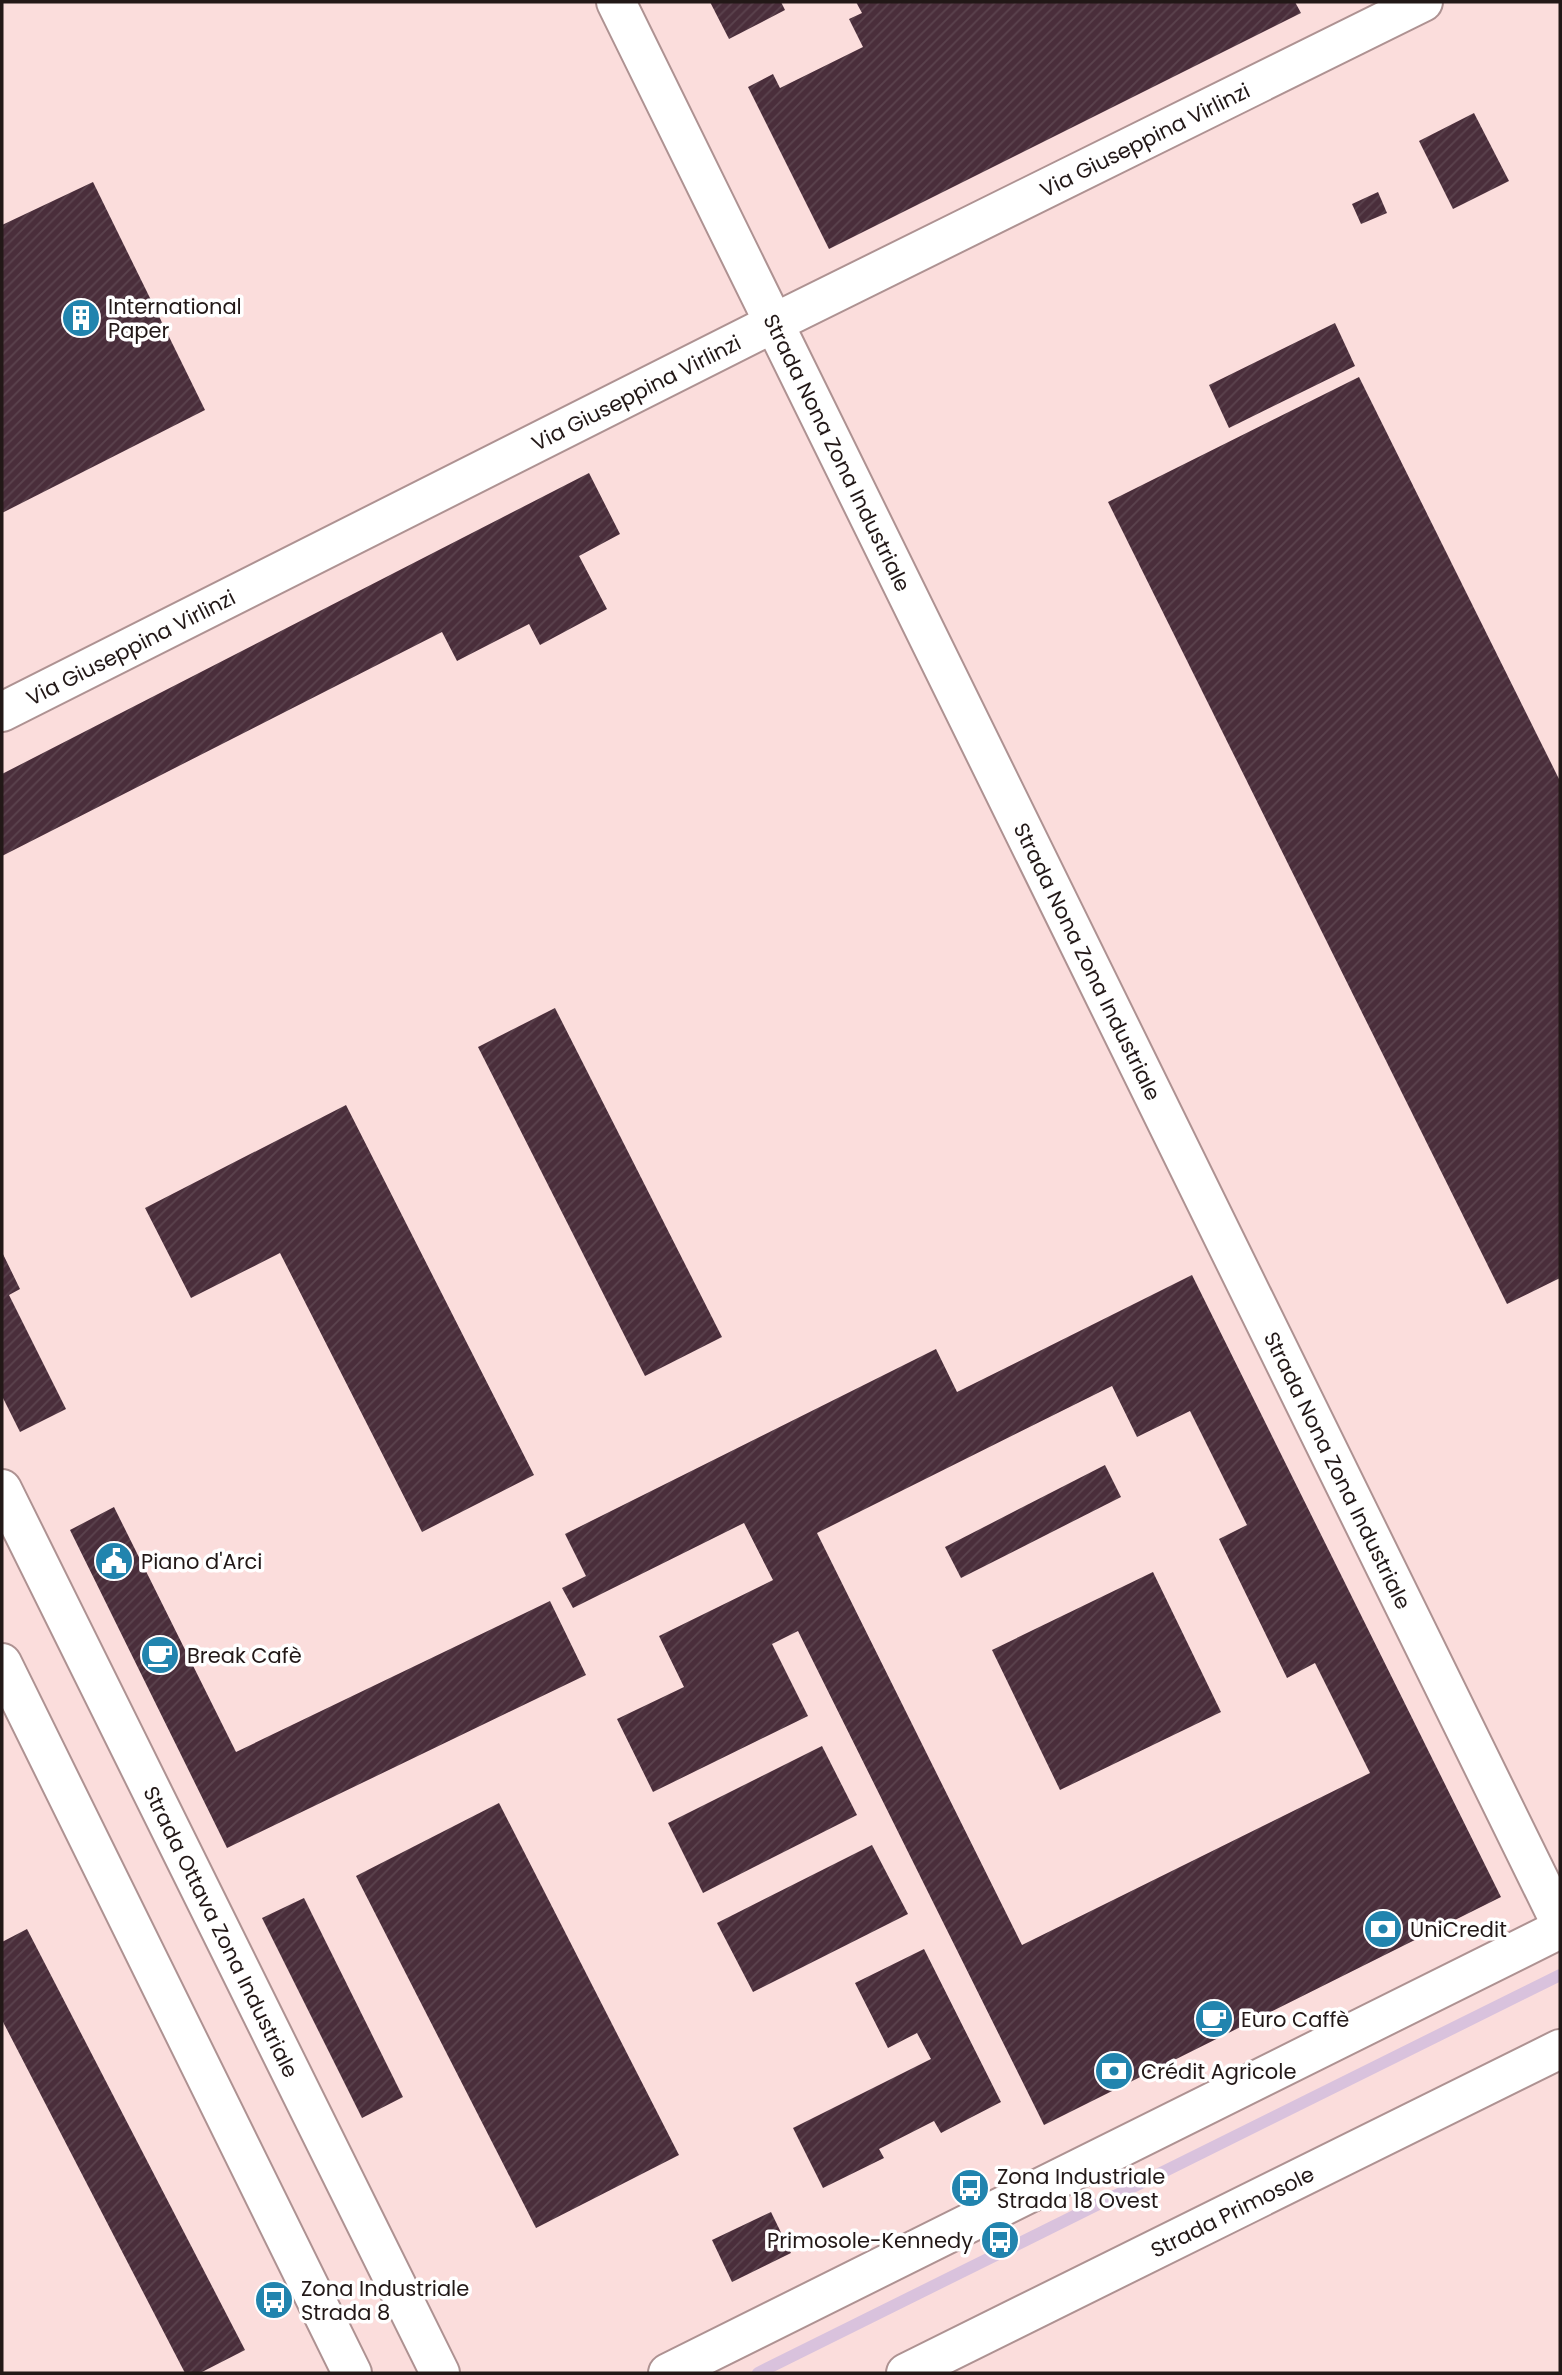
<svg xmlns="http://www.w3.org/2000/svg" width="1562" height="2375" viewBox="0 0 1562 2375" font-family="Poppins,sans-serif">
	<defs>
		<pattern id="building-hatch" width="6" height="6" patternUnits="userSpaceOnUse" patternTransform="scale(1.75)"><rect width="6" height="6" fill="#4a2e3b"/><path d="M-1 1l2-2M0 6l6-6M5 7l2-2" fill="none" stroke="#5b434e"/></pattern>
	</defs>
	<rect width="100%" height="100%" fill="#fbdddc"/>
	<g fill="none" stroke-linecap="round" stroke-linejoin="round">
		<polyline stroke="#d9c2dd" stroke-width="12" points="758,2373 1560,1975"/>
	</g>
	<g fill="url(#building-hatch)" fill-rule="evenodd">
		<polygon points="710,2 781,2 785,10 729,39"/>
		<polygon points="856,2 1295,2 1301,13 829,249 748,87 773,74 780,88 863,47 849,19 862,13"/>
		<polygon points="1474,113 1509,181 1453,209 1419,141"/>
		<polygon points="93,182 205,410 2,513 2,225"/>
		<polygon points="1378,192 1387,213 1361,224 1352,204"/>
		<polygon points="1335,323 1355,366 1229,428 1209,385"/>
		<polygon points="1359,377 1560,781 1560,1278 1507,1304 1108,502"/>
		<polygon points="589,473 620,534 579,556 607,609 540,645 529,624 457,661 442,632 2,856 2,774"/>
		<polygon points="555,1008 722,1337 645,1376 478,1047"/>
		<polygon points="346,1105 534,1475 422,1532 280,1253 191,1298 145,1208"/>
		<polygon points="2,1252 20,1289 9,1295 66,1409 20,1432 2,1396"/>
		<path d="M1192,1275L1501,1897L1044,2125L798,1631L772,1644L808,1716L653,1792L617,1719L684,1687L659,1636L773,1580L744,1523L573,1608L562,1588L586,1576L565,1534L936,1349L957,1392ZM1112,1386L1137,1437L1190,1411L1247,1525L1219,1539L1287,1678L1315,1663L1370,1773L1022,1945L817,1533Z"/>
		<polygon points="1105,1465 1121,1497 961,1578 945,1547"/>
		<polygon points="114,1507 236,1752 550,1601 586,1675 227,1848 70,1530"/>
		<polygon points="1153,1572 1221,1712 1060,1790 992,1650"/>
		<polygon points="822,1746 857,1815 703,1893 668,1823"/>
		<polygon points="499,1803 679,2155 536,2228 356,1876"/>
		<polygon points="872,1845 908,1914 753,1992 717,1923"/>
		<polygon points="304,1898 403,2097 362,2118 262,1918"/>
		<polygon points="27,1929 245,2350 200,2373 185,2373 2,2020 2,1942"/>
		<polygon points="924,1949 1001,2102 941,2133 934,2121 879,2149 884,2158 823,2188 793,2128 931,2059 917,2033 888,2048 855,1983"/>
		<polygon points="771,2212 791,2253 732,2282 712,2240"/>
	</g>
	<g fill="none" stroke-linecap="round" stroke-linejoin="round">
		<defs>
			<g id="minor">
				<path id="s1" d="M616,2L1560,1922"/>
				<path id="s2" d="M2,712L774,323L1423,2"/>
				<polyline points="668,2373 1560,1929"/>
			</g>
			<g id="major">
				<path id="s3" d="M2,1489L440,2373"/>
				<polyline points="2,1663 352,2373"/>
				<path id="s4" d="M906,2373L1560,2049"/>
			</g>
		</defs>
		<use href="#minor" stroke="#ae9292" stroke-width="42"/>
		<use href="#major" stroke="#ae9292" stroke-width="42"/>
		<use href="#minor" stroke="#fff" stroke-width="38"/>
		<use href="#major" stroke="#fff" stroke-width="38"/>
	</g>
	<defs>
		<symbol id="building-disc" viewBox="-11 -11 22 22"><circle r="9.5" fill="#2184ae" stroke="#fff"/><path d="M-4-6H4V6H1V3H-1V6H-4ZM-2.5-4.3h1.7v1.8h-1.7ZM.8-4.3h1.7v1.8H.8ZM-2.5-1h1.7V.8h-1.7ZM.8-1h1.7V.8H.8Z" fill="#fff"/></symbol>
		<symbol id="civic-disc" viewBox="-11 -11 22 22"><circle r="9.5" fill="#2184ae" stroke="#fff"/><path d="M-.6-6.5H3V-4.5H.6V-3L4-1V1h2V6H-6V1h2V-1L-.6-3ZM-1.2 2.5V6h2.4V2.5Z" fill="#fff"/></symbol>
		<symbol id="cafe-disc" viewBox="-11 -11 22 22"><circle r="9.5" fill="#2184ae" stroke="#fff"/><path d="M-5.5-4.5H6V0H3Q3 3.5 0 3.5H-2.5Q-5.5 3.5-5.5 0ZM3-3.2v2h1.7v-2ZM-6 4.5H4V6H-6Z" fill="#fff"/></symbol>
		<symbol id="bank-disc" viewBox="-11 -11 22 22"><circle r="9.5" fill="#2184ae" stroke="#fff"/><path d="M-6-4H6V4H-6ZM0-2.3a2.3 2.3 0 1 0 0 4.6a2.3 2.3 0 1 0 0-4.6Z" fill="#fff"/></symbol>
		<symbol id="bus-disc" viewBox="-11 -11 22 22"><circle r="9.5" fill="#2184ae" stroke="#fff"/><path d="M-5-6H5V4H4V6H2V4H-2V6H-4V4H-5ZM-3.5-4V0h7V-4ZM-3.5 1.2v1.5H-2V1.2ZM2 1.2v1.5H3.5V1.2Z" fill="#fff"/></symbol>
	</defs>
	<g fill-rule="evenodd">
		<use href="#building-disc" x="59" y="296" width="44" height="44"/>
		<use href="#civic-disc" x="92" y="1539" width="44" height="44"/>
		<use href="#cafe-disc" x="138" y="1633" width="44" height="44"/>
		<use href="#bank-disc" x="1361" y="1907" width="44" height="44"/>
		<use href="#cafe-disc" x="1192" y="1997" width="44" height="44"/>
		<use href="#bank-disc" x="1092" y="2049" width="44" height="44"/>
		<use href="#bus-disc" x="948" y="2166" width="44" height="44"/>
		<use href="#bus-disc" x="978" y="2218" width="44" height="44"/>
		<use href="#bus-disc" x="252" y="2278" width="44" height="44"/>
	</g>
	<g text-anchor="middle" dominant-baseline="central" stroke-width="7" stroke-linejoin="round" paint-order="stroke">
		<g font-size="21" fill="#221817" stroke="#fff">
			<text stroke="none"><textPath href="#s2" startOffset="1278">Via Giuseppina Virlinzi</textPath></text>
			<text stroke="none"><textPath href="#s2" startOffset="710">Via Giuseppina Virlinzi</textPath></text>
			<text stroke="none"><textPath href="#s1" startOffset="502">Strada Nona Zona Industriale</textPath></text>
			<text stroke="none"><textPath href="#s2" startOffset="144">Via Giuseppina Virlinzi</textPath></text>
			<text stroke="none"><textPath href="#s1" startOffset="1069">Strada Nona Zona Industriale</textPath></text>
			<text stroke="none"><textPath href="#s1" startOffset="1636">Strada Nona Zona Industriale</textPath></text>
			<text stroke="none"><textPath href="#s3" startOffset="494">Strada Ottava Zona Industriale</textPath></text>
			<text stroke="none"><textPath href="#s4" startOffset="364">Strada Primosole</textPath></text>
		</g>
		<g font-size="21" fill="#221817" stroke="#fff" text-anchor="start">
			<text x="108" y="306">International<tspan x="108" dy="24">Paper</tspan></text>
			<text x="141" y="1561">Piano d'Arci</text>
			<text x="187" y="1655">Break Cafè</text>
			<text x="1410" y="1929">UniCredit</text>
			<text x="1241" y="2019">Euro Caffè</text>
			<text x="1141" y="2071">Crédit Agricole</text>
			<text x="997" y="2176">Zona Industriale<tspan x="997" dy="24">Strada 18 Ovest</tspan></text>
			<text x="973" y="2240" text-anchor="end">Primosole-Kennedy</text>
			<text x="301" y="2288">Zona Industriale<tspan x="301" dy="24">Strada 8</tspan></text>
		</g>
	</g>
	<rect width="1562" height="2375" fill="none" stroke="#221817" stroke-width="7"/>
</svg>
